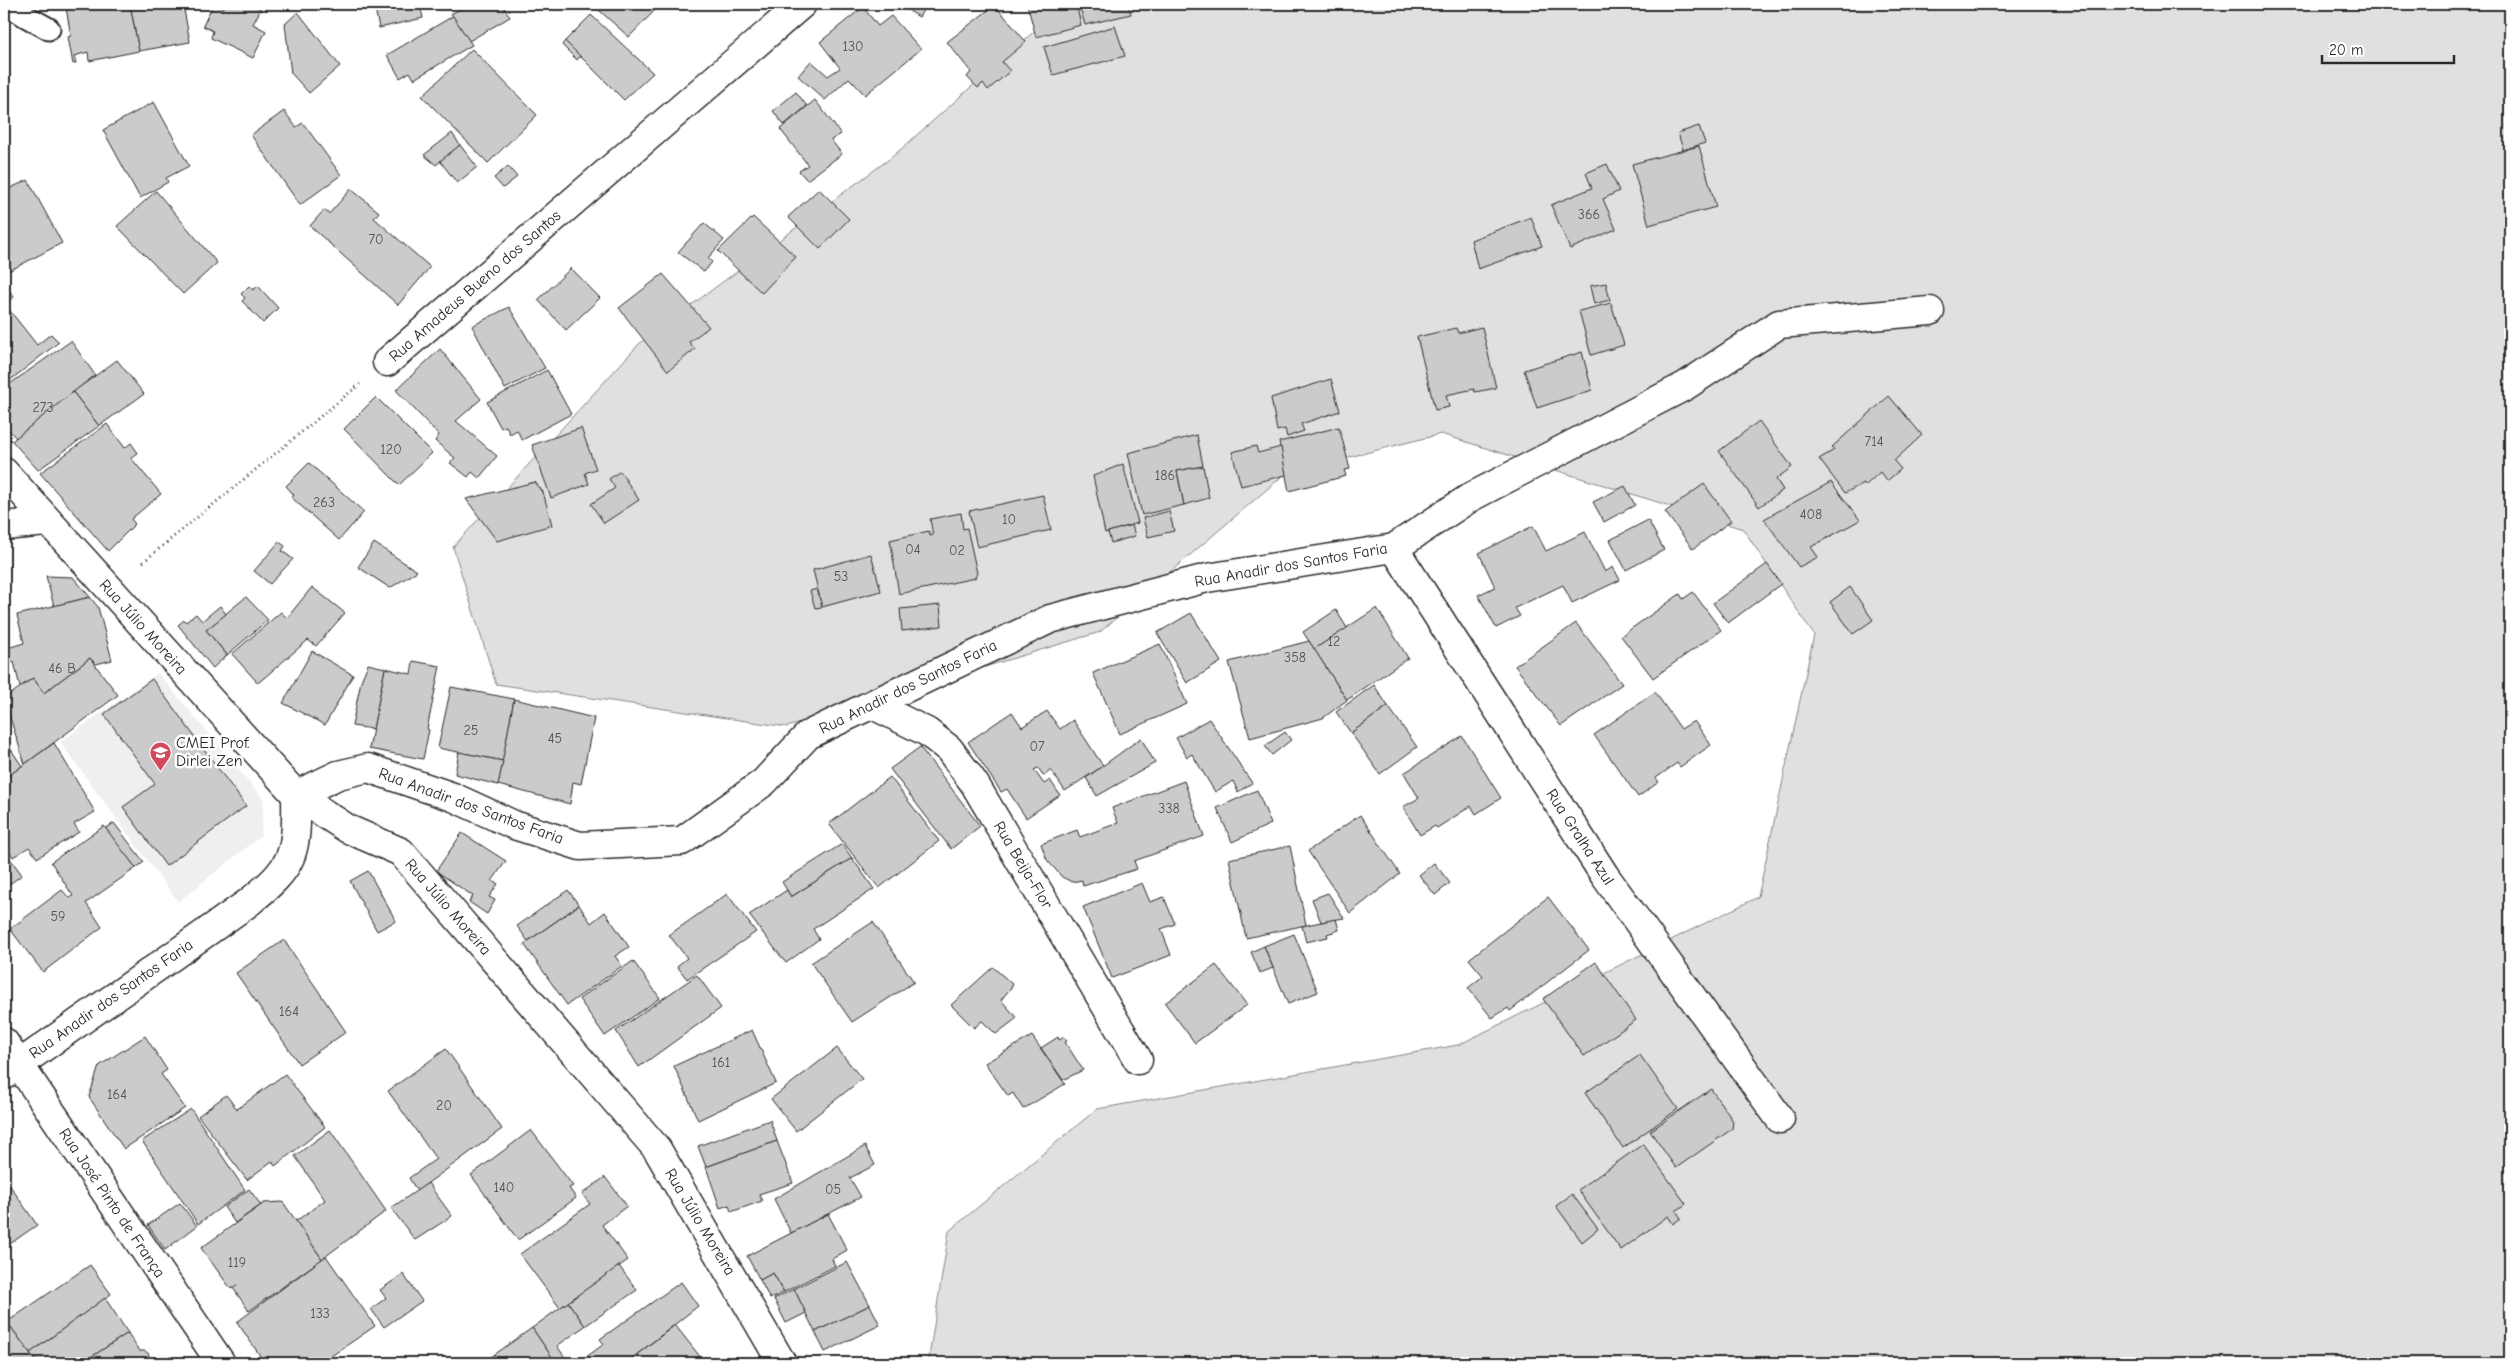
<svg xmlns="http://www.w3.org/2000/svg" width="2514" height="1367" viewBox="0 0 2514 1367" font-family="'Comic Neue',sans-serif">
	<rect width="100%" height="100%" fill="#fff"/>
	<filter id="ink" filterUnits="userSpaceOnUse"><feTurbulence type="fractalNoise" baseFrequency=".02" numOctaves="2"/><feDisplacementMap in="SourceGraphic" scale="10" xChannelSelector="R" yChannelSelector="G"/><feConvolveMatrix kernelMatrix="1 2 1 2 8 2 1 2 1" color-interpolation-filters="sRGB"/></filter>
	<g filter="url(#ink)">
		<polygon fill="#efefef" points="158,673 264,800 261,836 178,902 60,742"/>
		<polygon fill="#e0e0e0" stroke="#868686" points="1065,4 2510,4 2510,1363 928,1363 949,1231 1097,1109 1458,1045 1758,897 1814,635 1743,529 1441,434 1286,473 1100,632 787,727 496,684 453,547 640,343 892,157"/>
		<g fill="#cbcbcb" stroke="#2b2b2b">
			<polygon points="87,4 130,4 139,51 89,61 88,52 74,56 76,63 73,64 68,37 71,36 66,8"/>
			<polygon points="130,4 183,4 190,42 139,51"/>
			<polygon points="213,4 223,9 226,4 250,4 261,9 253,24 266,31 253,58 211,38 213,31 203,26"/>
			<polygon points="374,4 420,4 423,18 379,28"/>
			<polygon points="469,4 502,4 510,17 469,41 451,14"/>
			<polygon points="592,4 661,4 629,37"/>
			<polygon points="898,4 927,4 919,17"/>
			<polygon points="1027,4 1076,4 1081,25 1036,37"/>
			<polygon points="1079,4 1128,4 1131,14 1085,25"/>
			<polygon points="995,5 1026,42 1002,62 1010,71 988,90 983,83 978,88 967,77 971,72 947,42"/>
			<polygon points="863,7 878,26 891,16 921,49 865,95 849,78 825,100 798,76 811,61 828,76 840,68 820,42"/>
			<polygon points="298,12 340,66 309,93 291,73 285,24"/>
			<polygon points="591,15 653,73 624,100 565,41"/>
			<polygon points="453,16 472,45 414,79 410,72 400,78 387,55"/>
			<polygon points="1115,26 1125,56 1053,75 1044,47"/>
			<polygon points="565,41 580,56 577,60 562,45"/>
			<polygon points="472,49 537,115 488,163 422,96"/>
			<polygon points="796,92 807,106 784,125 773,111"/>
			<polygon points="815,100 841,134 831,140 842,154 807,180 799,171 808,165 780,129"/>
			<polygon points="154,102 189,166 166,178 168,182 140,198 103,130"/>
			<polygon points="284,111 296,127 303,123 341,175 300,205 251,135"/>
			<polygon points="1699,126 1705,143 1683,150 1678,133"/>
			<polygon points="452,133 460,145 436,165 424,155"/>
			<polygon points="460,145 477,167 457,183 440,161"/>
			<polygon points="1699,146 1716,207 1649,225 1632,164"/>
			<polygon points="1607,164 1619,191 1603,199 1616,229 1570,249 1551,205 1592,188 1586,173"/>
			<polygon points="508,166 517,177 503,188 494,178"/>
			<polygon points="28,180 62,243 7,272 4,265 4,191"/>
			<polygon points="351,189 379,212 374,218 430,267 398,305 310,226 324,210 329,214"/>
			<polygon points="819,189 849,219 820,249 788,217"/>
			<polygon points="156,191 217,263 183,294 117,226"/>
			<polygon points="753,217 796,257 762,293 718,251"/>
			<polygon points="1531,217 1542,246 1478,269 1471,240"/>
			<polygon points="704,223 724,240 708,258 712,262 704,272 678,252"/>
			<polygon points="571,268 600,298 566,330 538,300"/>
			<polygon points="663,274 709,327 689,342 695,349 668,371 619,308"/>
			<polygon points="4,283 14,297 4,306"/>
			<polygon points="1606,283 1610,300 1594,304 1590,286"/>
			<polygon points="249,286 253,290 258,286 278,308 263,323 242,301 245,298 241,294"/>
			<polygon points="1611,303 1624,345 1591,355 1579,311"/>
			<polygon points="7,307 37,345 51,334 59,342 4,385 4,310"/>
			<polygon points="509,307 545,368 505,389 472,326"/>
			<polygon points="1482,327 1496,388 1475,392 1474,389 1446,395 1449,407 1435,410 1417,337 1456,328 1458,333"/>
			<polygon points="71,341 95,375 16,438 4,424 4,388"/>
			<polygon points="440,349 481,399 456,421 497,456 479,478 472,472 468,477 450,463 455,458 435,441 439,435 396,390"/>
			<polygon points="1582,352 1592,390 1537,408 1524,370"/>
			<polygon points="117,360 144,394 99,426 73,392"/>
			<polygon points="547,370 571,414 522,440 517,430 510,434 506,426 501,428 487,402"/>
			<polygon points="1331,379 1340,411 1301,424 1304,431 1287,437 1285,429 1277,431 1271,398"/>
			<polygon points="73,392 99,426 38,470 12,441"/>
			<polygon points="1889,396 1922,435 1894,461 1901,469 1887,481 1880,472 1865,486 1864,483 1845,493 1819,459 1834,450 1832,447"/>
			<polygon points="376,397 432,453 399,485 344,429"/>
			<polygon points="1759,421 1792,467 1776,479 1783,490 1759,507 1719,451"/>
			<polygon points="107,424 125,448 131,443 138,453 131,458 161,494 131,519 135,524 108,551 40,473"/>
			<polygon points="1339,427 1350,469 1344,470 1346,476 1289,491 1279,442"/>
			<polygon points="581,428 596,469 585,473 589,484 551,498 532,445"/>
			<polygon points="1197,435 1203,466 1177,471 1184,505 1142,515 1128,453"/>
			<polygon points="1256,446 1258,453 1281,447 1286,475 1241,486 1232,452"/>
			<polygon points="309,463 364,512 339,540 292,498 294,495 286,486"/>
			<polygon points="1123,464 1138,523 1105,533 1093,476"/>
			<polygon points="1203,466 1209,498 1184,505 1177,471"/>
			<polygon points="620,471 639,500 604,523 591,504 615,488 609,479"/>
			<polygon points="535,482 543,492 552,525 497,541 466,499"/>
			<polygon points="1831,482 1860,520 1811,547 1818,557 1799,567 1764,519"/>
			<polygon points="1704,484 1731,521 1693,549 1665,512"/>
			<polygon points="1625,486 1635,505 1604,522 1593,502"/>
			<polygon points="1043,495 1051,530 977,547 969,511"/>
			<polygon points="1169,511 1174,531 1148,537 1143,518"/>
			<polygon points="961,513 963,529 967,528 977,573 975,578 899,594 890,540 929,531 930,536 933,535 930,519"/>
			<polygon points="1648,520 1664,550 1626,570 1610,540"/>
			<polygon points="1132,525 1135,536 1111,543 1108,532"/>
			<polygon points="1533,526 1546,551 1585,532 1605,572 1613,567 1620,580 1572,603 1563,585 1515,608 1520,616 1496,628 1478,595 1495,587 1479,553"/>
			<polygon points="279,542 285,546 282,551 293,559 270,584 254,571"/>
			<polygon points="374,543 417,571 390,588 358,567"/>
			<polygon points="871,554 881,591 822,607 813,570"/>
			<polygon points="1767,564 1781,584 1728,623 1713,603"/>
			<polygon points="46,576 73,577 90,597 54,606"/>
			<polygon points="312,587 345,613 316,646 308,640 258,683 232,654 281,612 287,618"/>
			<polygon points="1850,587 1873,620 1853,634 1830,602"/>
			<polygon points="817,589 822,607 815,608 810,591"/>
			<polygon points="1693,592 1721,630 1653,678 1621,636 1680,594 1683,599"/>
			<polygon points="90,597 98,607 112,660 96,664 90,658 44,693 33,678 20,687 14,662 7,664 4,653 4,649 24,643 17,615"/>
			<polygon points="246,597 268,620 227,655 206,630"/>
			<polygon points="940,605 942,626 902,631 900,609"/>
			<polygon points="220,606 226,614 206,630 227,655 213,668 178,625 184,620 186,622 196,614 202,621"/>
			<polygon points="1377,608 1408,658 1347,700 1314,649"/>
			<polygon points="1336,610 1347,628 1314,649 1303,632"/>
			<polygon points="1191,613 1221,662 1187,683 1157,633"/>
			<polygon points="1576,623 1622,684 1561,726 1515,666"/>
			<polygon points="1309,641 1347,700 1323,718 1250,738 1229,662"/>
			<polygon points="1160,644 1187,704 1120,734 1093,673"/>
			<polygon points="312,651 353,675 325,725 283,703"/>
			<polygon points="90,658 118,695 25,764 4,699 33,678 44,693"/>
			<polygon points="413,661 440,666 427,729 429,730 423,759 369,749 385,668 411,674"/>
			<polygon points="368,664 385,668 373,729 352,726 361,681"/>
			<polygon points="152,679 246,806 166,866 123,807 155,784 104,714"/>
			<polygon points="1374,685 1388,706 1351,733 1336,712"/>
			<polygon points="451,687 514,699 503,761 438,748"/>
			<polygon points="1655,692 1681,729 1694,721 1711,745 1680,767 1677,763 1656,778 1659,782 1638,797 1594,735"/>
			<polygon points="514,699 594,718 581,784 573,782 570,804 498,785"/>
			<polygon points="1388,706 1417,747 1380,774 1351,733"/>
			<polygon points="1047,711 1060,729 1073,720 1103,766 1065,791 1051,770 1044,776 1038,768 1034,770 1044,784 1050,780 1060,795 1026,818 1007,789 1001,792 968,742 1012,712 1022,727"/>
			<polygon points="1209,719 1252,783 1238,792 1233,781 1215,792 1192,754 1187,757 1176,738"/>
			<polygon points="1285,732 1291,740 1272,755 1265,746"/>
			<polygon points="1462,736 1501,798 1476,814 1471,806 1437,828 1435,826 1420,835 1403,807 1419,798 1404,773"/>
			<polygon points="1141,738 1155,763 1097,796 1086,778"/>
			<polygon points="4,739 22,766 4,779"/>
			<polygon points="54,743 95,812 74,824 79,832 37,858 29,847 13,857 4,842 4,779"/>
			<polygon points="920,747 980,826 951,849 890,769"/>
			<polygon points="459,752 503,761 498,785 455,774"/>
			<polygon points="890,777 939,841 879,888 829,824"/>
			<polygon points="1184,781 1204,836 1134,861 1137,869 1083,886 1082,880 1072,882 1062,877 1047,860 1041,844 1077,830 1080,837 1118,823 1112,808"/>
			<polygon points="1257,790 1271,824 1232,842 1217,808"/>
			<polygon points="1360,815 1400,874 1350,913 1308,851"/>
			<polygon points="114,823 144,862 136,868 105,829"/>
			<polygon points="104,826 136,868 86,903 102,927 43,972 10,929 62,890 69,898 73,896 51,862"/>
			<polygon points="462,833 506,861 492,881 498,884 489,897 495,900 487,914 469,902 473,896 436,871"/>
			<polygon points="842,844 852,858 791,897 782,882"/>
			<polygon points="1290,846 1306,925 1246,938 1229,859"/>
			<polygon points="4,850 22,875 4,888"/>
			<polygon points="852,858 874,889 813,929 819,939 786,963 749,915 787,890 791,897"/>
			<polygon points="1434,863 1450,883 1435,895 1419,875"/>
			<polygon points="368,871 396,921 377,931 350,881"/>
			<polygon points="1142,883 1150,902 1164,897 1175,924 1161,929 1171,955 1112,978 1083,907"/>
			<polygon points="568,890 579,905 528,941 517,926"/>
			<polygon points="1328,893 1344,918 1321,922 1312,899"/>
			<polygon points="727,894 756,932 687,979 677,966 687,958 669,935"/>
			<polygon points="1548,897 1589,950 1510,1011 1508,1008 1492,1018 1468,988 1483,976 1469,959"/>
			<polygon points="579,905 591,923 605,912 629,947 615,956 622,966 567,1005 524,944"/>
			<polygon points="1336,919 1339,930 1327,934 1328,937 1306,942 1302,926"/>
			<polygon points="873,922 914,982 852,1022 811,963"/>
			<polygon points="1294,934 1318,992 1288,1004 1264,946"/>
			<polygon points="284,940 346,1032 299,1064 236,973"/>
			<polygon points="1264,946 1273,968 1260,973 1251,952"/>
			<polygon points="633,961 660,998 605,1036 579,999"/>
			<polygon points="1596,962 1636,1020 1584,1056 1543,999"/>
			<polygon points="1216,965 1247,1005 1195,1043 1165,1003"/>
			<polygon points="993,967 1013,985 1001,1000 1017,1018 996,1034 982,1021 974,1028 951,1005"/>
			<polygon points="697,975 721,1008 639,1067 616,1031"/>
			<polygon points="752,1030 776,1083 698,1120 674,1066"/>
			<polygon points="145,1036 167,1070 161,1074 185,1108 124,1149 89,1097 99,1066"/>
			<polygon points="1032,1036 1065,1084 1023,1109 1013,1093 1008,1096 985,1063"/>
			<polygon points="1058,1037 1059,1040 1064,1037 1067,1041 1065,1042 1083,1070 1063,1080 1041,1048"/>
			<polygon points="837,1048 862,1079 796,1131 771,1099"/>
			<polygon points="446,1049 502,1129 417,1191 409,1178 436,1159 388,1091"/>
			<polygon points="1640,1055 1678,1109 1623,1148 1585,1093"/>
			<polygon points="285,1074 325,1127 275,1166 272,1161 247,1180 198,1116 226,1095 237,1109"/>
			<polygon points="1711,1089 1733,1121 1732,1129 1676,1168 1650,1131"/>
			<polygon points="191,1109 245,1190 198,1224 142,1141"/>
			<polygon points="770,1120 777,1141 706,1167 698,1146"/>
			<polygon points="330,1130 386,1211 322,1259 296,1221 325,1200 295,1156"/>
			<polygon points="531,1130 573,1186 569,1188 576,1198 518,1240 471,1175"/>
			<polygon points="777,1141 793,1183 759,1194 762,1201 731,1212 729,1205 720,1208 706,1167"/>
			<polygon points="1643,1144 1686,1204 1676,1211 1681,1218 1673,1224 1668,1216 1621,1250 1578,1190"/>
			<polygon points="865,1146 875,1165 850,1178 861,1197 791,1233 774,1199"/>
			<polygon points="4,1177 37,1225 4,1248"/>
			<polygon points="605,1177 627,1206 602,1225 628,1260 560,1308 520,1254 590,1204 582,1194"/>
			<polygon points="428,1183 452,1216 415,1240 391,1208"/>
			<polygon points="249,1189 261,1205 235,1223 224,1207"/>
			<polygon points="1572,1194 1598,1229 1582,1242 1556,1206"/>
			<polygon points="283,1202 322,1259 249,1311 233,1288 237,1285 231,1289 201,1248 264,1203"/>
			<polygon points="180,1203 197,1226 165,1250 148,1225"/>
			<polygon points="828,1214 847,1250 832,1259 835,1266 784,1292 773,1273 760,1280 747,1256"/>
			<polygon points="326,1256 375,1326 321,1363 265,1363 237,1322"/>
			<polygon points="847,1262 870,1305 815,1332 794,1289"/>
			<polygon points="90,1265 111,1294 30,1353 7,1322"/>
			<polygon points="619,1266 637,1290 585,1326 568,1302"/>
			<polygon points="773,1273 784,1292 770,1299 760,1280"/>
			<polygon points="403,1274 422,1301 384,1327 371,1309 386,1298 380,1290"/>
			<polygon points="681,1282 698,1306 626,1363 578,1363 604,1344 600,1339"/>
			<polygon points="794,1289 806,1313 786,1323 774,1299"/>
			<polygon points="105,1298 128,1333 82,1363 37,1363 30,1353"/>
			<polygon points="568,1302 585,1326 557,1346 569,1363 556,1363 532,1328"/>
			<polygon points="870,1305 880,1325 825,1352 815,1332"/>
			<polygon points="7,1322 30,1353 37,1363 4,1363 4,1324"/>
			<polygon points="675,1325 705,1363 626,1363"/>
			<polygon points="532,1328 556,1363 496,1363 491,1357"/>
			<polygon points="128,1333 139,1351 145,1351 149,1354 148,1363 82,1363"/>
		</g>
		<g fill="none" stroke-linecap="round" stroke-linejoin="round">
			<defs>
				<polyline id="lane" points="4,4 49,29"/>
				<g id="street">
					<polyline points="387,362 802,4"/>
					<polyline points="4,472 296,795 348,829 401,852 657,1149 782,1363"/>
					<polyline points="4,526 47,522"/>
					<polyline points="1394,548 1605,876 1780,1119"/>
					<polyline points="873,705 927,732 949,749 974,783 1138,1060"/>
					<polyline points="296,795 338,775 368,768 453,797 514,825 580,846 682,841 764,782 808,735 1050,619 1207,578 1394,548 1471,497 1685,386 1779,324 1930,311"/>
					<polyline points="4,1042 221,1363"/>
					<path d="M4,1075L248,903C295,865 297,855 296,795"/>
				</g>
			</defs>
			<use href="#lane" stroke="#2b2b2b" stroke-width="25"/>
			<use href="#street" stroke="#2b2b2b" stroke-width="31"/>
			<polyline stroke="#2b2b2b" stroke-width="3" stroke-dasharray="1 4" stroke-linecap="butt" points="143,562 360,384"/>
			<use href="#lane" stroke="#fff" stroke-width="21"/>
			<use href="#street" stroke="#fff" stroke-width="28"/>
		</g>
	</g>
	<defs>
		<symbol id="school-pin" viewBox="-11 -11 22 30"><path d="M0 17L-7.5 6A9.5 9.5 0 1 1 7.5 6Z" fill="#d1495b" stroke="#fff"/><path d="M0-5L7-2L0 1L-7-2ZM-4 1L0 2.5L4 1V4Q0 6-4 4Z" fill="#fff"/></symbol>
	</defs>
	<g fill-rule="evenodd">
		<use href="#school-pin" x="148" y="740" width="25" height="34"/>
	</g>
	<g text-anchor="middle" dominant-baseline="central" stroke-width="5" stroke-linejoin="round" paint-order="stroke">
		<g font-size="14" fill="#535353">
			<text x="853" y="46">130</text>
			<text x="1589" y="214">366</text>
			<text x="376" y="239">70</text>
			<text x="43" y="407">273</text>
			<text x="1874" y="441">714</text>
			<text x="391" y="449">120</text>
			<text x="1165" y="475">186</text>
			<text x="324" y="502">263</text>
			<text x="1811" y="514">408</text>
			<text x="1009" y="519">10</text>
			<text x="913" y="549">04</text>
			<text x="957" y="550">02</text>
			<text x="841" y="576">53</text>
			<text x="1334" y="641">12</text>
			<text x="1295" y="657">358</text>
			<text x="62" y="668">46 B</text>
			<text x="471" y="730">25</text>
			<text x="555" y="738">45</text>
			<text x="1037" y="746">07</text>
			<text x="1169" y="808">338</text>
			<text x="58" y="916">59</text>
			<text x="289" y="1011">164</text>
			<text x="721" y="1062">161</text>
			<text x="117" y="1094">164</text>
			<text x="444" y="1105">20</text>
			<text x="504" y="1187">140</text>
			<text x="833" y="1189">05</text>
			<text x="237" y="1262">119</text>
			<text x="320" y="1313">133</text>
		</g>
		<g font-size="16" fill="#2b2b2b" stroke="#fff">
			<text transform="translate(475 286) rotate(-41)">Rua Amadeus Bueno dos Santos</text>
			<text transform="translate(1291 565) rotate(-10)">Rua Anadir dos Santos Faria</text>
			<text transform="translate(143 627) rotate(48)">Rua Júlio Moreira</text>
			<text transform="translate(908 687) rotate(-26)">Rua Anadir dos Santos Faria</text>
			<text transform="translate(471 806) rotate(20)">Rua Anadir dos Santos Faria</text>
			<text transform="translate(1580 837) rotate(57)">Rua Gralha Azul</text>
			<text transform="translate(1023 865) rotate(59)">Rua Beija-Flor</text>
			<text transform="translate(448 907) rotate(49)">Rua Júlio Moreira</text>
			<text transform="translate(111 999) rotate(-35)">Rua Anadir dos Santos Faria</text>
			<text transform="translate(112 1203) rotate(56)">Rua José Pinto de França</text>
			<text transform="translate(700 1222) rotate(59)">Rua Júlio Moreira</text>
		</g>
		<g font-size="16" fill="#2b2b2b" stroke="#fff" text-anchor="start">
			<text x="176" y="743">CMEI Prof.<tspan x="176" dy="18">Dirlei Zen</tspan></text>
		</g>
	</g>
	<rect width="2514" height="1367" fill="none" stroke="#fff" stroke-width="20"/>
	<rect x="10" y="10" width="2494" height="1347" fill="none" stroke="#2b2b2b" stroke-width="2" filter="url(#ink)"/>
	<path d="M2322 55v8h132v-8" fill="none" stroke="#2b2b2b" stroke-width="2.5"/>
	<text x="2329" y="55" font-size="15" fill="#2b2b2b" stroke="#ffffff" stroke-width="4" paint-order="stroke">20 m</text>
</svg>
